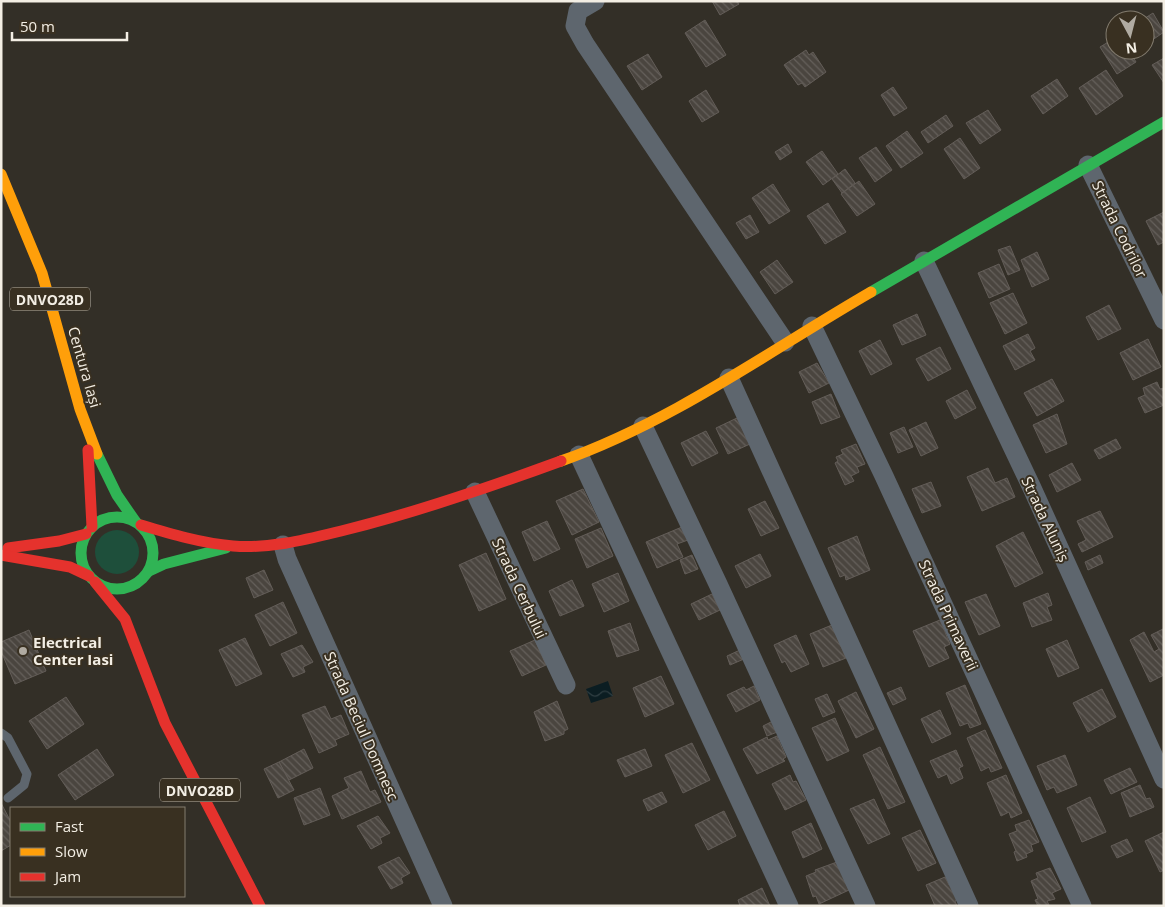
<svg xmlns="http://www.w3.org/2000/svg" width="1165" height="907" viewBox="0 0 1165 907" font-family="'Open Sans',sans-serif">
	<defs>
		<pattern id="water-waves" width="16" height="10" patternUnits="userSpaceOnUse" patternTransform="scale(1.25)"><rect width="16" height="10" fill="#0b1d22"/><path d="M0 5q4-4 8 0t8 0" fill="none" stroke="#2f3e42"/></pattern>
		<pattern id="building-back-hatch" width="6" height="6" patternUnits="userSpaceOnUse" patternTransform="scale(1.25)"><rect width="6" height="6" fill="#4a453f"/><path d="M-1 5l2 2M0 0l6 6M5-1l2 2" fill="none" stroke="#65605b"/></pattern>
	</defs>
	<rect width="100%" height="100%" fill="#332f27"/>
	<circle fill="#1e4f3b" cx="117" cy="552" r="22"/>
	<polygon fill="url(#water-waves)" points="608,681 613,696 591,703 586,689"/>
	<g fill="url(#building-back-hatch)" stroke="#635d58">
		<polygon points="712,1 737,1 739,4 720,15"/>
		<polygon points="1153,13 1164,32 1145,45 1145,20 1142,20"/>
		<polygon points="705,20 726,55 706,67 685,33"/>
		<polygon points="1115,38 1115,50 1129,50 1136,62 1117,74 1100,47"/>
		<polygon points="806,50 809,55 813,52 826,72 805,87 802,83 798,85 784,65"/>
		<polygon points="648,54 662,77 642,90 627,66"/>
		<polygon points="1164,58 1164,83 1152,65"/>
		<polygon points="1106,70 1123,96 1096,115 1079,88"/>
		<polygon points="1057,79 1068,96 1043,114 1031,96"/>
		<polygon points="893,87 907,108 894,116 881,95"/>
		<polygon points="706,90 719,112 702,122 689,101"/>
		<polygon points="988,110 1001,130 980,144 966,123"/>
		<polygon points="946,115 953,126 928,143 921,132"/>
		<polygon points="907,131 923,153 901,168 886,146"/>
		<polygon points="960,138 980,168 964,179 944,149"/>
		<polygon points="788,144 792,152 780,160 775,152"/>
		<polygon points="876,147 892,170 875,182 859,158"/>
		<polygon points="822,151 838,174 823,185 806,162"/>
		<polygon points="845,169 855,183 842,193 832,179"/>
		<polygon points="859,181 875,204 857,216 841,194"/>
		<polygon points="773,184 790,211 769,224 752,198"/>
		<polygon points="828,203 846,232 825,244 807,216"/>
		<polygon points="1164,212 1164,242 1158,245 1146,221"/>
		<polygon points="750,215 759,232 746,239 736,223"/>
		<polygon points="1010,246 1020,270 1008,275 998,250"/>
		<polygon points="1037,252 1049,279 1032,287 1021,260"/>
		<polygon points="777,260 793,282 775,294 760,272"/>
		<polygon points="999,264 1010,289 989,298 978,273"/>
		<polygon points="1013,293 1027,323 1005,334 990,303"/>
		<polygon points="1109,305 1121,329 1098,340 1086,317"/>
		<polygon points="917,314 926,335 902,345 893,325"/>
		<polygon points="1028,334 1035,348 1030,351 1035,360 1015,370 1003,346"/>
		<polygon points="1148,339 1161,367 1133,380 1120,353"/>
		<polygon points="880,340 892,364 871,375 859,351"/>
		<polygon points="940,347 951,369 928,381 916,359"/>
		<polygon points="817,363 829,383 809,393 799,372"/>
		<polygon points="1052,379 1064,401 1037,416 1024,393"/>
		<polygon points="1157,382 1160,389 1164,388 1164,405 1145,413 1138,398 1145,395 1143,388"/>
		<polygon points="967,390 976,408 955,419 946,401"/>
		<polygon points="831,394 840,417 821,424 812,402"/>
		<polygon points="1057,414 1067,444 1046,453 1033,425"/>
		<polygon points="737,418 750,444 728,454 716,428"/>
		<polygon points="926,422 938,448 921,456 909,430"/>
		<polygon points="904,427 913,447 898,453 890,433"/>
		<polygon points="706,431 718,453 692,466 681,443"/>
		<polygon points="1116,439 1121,448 1099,459 1094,450"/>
		<polygon points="856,444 865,464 857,467 859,472 851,476 854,481 845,485 835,463 838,461 836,457 843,454 841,450"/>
		<polygon points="1072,463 1081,480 1057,492 1049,475"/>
		<polygon points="988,468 995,483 1007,478 1015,497 982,511 967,477"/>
		<polygon points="931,482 941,506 922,513 912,489"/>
		<polygon points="583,489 599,522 572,535 556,501"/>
		<polygon points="765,501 779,528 761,536 748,509"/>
		<polygon points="1100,511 1113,537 1082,552 1078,544 1086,540 1077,521"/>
		<polygon points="547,521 560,549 534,561 522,532"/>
		<polygon points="682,527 688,540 677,544 683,557 657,568 646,542"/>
		<polygon points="601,528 613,556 587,568 575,539"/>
		<polygon points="1023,532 1043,573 1015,587 996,546"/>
		<polygon points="857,536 870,570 846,580 845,575 840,577 828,548"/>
		<polygon points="486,553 506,599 479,611 459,565"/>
		<polygon points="760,554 771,576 746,588 735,566"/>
		<polygon points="692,555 698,569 685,574 680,560"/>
		<polygon points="1100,555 1103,563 1088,570 1085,562"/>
		<polygon points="264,570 273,590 254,598 246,578"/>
		<polygon points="618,573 629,601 604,612 592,584"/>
		<polygon points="572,580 584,606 560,616 549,591"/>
		<polygon points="1048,593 1052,605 1047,607 1052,620 1032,627 1023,603"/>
		<polygon points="712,594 720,610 699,620 691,604"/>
		<polygon points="986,594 1000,626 979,635 965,602"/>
		<polygon points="283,602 297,633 270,646 255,615"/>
		<polygon points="940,620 950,644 944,647 949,658 929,667 913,631"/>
		<polygon points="630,623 639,650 617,657 608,631"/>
		<polygon points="832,625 846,658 823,667 810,634"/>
		<polygon points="1163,629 1164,675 1150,682 1130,640 1144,632 1154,652 1159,649 1151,635"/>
		<polygon points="29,630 46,671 15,684 1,651 1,642"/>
		<polygon points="796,635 809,664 791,672 785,661 782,663 774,645"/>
		<polygon points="245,638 262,674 236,686 219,650"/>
		<polygon points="535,640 546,665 522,676 510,651"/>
		<polygon points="1067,640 1079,668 1058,677 1046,649"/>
		<polygon points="302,645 313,662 303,667 305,672 293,677 281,654"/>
		<polygon points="740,650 744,659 730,665 727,656"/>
		<polygon points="661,676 674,704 645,717 633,688"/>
		<polygon points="965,685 981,724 970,728 968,723 960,726 946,693"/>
		<polygon points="754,686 760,700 736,712 727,695 744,687 746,690"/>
		<polygon points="901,687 906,699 893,705 887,693"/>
		<polygon points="1102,689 1116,717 1088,732 1073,703"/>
		<polygon points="856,692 874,729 856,738 838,701"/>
		<polygon points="827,694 835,712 823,717 815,699"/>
		<polygon points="66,697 84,724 47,749 29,721"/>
		<polygon points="557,701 568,729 564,731 564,734 545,741 534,712"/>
		<polygon points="325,706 331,719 341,715 349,734 335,740 337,745 319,753 302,715"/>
		<polygon points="940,710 951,734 932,743 921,719"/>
		<polygon points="835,718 849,751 827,761 812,728"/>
		<polygon points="775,720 780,731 767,736 763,726"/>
		<polygon points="985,730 1002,768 991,772 989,767 981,771 967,738"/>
		<polygon points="777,736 786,757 783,759 785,761 757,774 743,749 767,737 768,740"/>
		<polygon points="692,743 710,780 683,793 665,755"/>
		<polygon points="880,747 905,802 888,809 863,755"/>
		<polygon points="97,749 114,775 75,800 58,775"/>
		<polygon points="304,749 313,768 289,780 279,762"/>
		<polygon points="645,749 652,766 625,777 617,760"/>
		<polygon points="956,750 963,766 959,768 963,778 951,784 947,774 938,778 930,761"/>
		<polygon points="1065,755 1077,785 1057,793 1054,787 1047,790 1037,766"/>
		<polygon points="279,762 294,790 278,798 264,769"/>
		<polygon points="1130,768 1137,782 1111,794 1104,780"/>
		<polygon points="361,771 370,792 375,790 381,802 342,819 332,796 349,788 344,778"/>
		<polygon points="790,775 793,782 796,781 806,800 785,810 772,784"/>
		<polygon points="1006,775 1022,813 1011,818 1009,812 1001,816 987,783"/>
		<polygon points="1140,785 1146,799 1150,798 1154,807 1130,817 1121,793"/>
		<polygon points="320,788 330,815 304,825 294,798"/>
		<polygon points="662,792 667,802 648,811 643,800"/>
		<polygon points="1090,797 1106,832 1082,842 1067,808"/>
		<polygon points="874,799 890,834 868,844 850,809"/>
		<polygon points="1,803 11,822 11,845 1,851"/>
		<polygon points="724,811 736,836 708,850 695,825"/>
		<polygon points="378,816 390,833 380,838 382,843 371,849 357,826"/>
		<polygon points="1029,820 1039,842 1031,845 1033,851 1026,854 1027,857 1017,861 1014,852 1016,851 1009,834 1017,831 1015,825"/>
		<polygon points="811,823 822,849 803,858 792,832"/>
		<polygon points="920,830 936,863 918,871 902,838"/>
		<polygon points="1164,832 1164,870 1160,872 1145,841"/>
		<polygon points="1127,839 1133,851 1117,858 1111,846"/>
		<polygon points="399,857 410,873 401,878 403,883 391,889 378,867"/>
		<polygon points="837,862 849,890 819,904 816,896 813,897 806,876 816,872 815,870"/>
		<polygon points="1050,868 1061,889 1052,893 1055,899 1047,901 1049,905 1038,906 1035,900 1038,899 1031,881 1038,878 1036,873"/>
		<polygon points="945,877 949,885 952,884 959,899 955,901 957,906 935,906 926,885"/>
		<polygon points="762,888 770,906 740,906 738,900"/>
	</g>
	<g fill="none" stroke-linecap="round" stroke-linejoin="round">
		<polyline stroke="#5e666e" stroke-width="9" points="1,733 8,738 27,774 24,785 8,798"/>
		<g stroke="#5e666e" stroke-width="19">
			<polyline points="595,1 578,11 575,26 585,44 785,342"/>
			<polyline points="1088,165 1164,320"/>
			<polyline points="924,261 1032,488 1164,779"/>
			<polyline points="812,326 884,476 1082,906"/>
			<polyline points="729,378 969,906"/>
			<polyline points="643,426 718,584 866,906"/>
			<polyline points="579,455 789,906"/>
			<polyline points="475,492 566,685"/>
			<polyline points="283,545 287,559 443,906"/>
		</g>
		<g stroke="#30b455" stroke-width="11">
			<polyline points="871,292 1164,122"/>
			<polyline points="97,454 117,495 135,521"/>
			<circle cx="117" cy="553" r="36"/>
			<polyline points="149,571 164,564 226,548"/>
		</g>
		<g stroke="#ff9f0a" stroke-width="11">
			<polyline points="1,174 42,273 80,409 97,454"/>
			<path d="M561,461C672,422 769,351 871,292"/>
		</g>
		<g stroke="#e5322d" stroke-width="11">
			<polyline points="88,450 92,527"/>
			<path d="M141,525C171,534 201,543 233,546C272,549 308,539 345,530C418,512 490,487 561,461"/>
			<polyline points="8,548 59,541 86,534"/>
			<polyline points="1,555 70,567 89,576"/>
			<polyline points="95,582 125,619 165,723 260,906"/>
		</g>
	</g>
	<circle fill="#b0aba2" stroke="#393021" stroke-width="2" cx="23" cy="651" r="5"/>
	<g text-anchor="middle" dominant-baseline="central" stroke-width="4" stroke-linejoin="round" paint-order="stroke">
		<g fill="#393021" stroke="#bbb5aa" stroke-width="1">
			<rect x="10" y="287.5" width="80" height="23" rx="4"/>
			<rect x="160" y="778.5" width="80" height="23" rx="4"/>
		</g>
		<g font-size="14" font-weight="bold" fill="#f3eee4">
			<text x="50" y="299">DNVO28D</text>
			<text x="200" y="790">DNVO28D</text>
		</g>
		<g font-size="15" fill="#f3eee4" stroke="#393021">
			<text transform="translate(1120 229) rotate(64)">Strada Codrilor</text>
			<text transform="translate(85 367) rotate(74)">Centura Iași</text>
			<text transform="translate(1046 519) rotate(65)">Strada Aluniș</text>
			<text transform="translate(520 588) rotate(65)">Strada Cerbului</text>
			<text transform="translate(949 615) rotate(65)">Strada Primaverii</text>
			<text transform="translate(362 726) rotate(66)">Strada Beciul Domnesc</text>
		</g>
		<g font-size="15" font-weight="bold" fill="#f3eee4" stroke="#393021" text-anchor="start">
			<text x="33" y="642">Electrical<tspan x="33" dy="17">Center Iasi</tspan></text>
		</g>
	</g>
	<rect width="1165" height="907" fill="none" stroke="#f3eee4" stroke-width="5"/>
	<rect x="10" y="807" width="175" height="90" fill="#393021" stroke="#837c6f"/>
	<rect x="20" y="823" width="25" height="8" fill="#30b455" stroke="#837c6f"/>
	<text x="55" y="832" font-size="15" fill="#f3eee4">Fast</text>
	<rect x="20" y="848" width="25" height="8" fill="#ff9f0a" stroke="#837c6f"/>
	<text x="55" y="857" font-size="15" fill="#f3eee4">Slow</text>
	<rect x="20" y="873" width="25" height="8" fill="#e5322d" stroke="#837c6f"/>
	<text x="55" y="882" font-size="15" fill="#f3eee4">Jam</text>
	<g transform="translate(1130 35) rotate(173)"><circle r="24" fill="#393021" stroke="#837c6f"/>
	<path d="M0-4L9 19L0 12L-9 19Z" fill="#b0aba2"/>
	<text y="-8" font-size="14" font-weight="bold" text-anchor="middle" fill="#f3eee4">N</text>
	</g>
	<path d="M12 32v8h115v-8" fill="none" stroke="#f3eee4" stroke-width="2.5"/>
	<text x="20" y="32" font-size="15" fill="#f3eee4" stroke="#393021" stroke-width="4" paint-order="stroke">50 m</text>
</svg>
